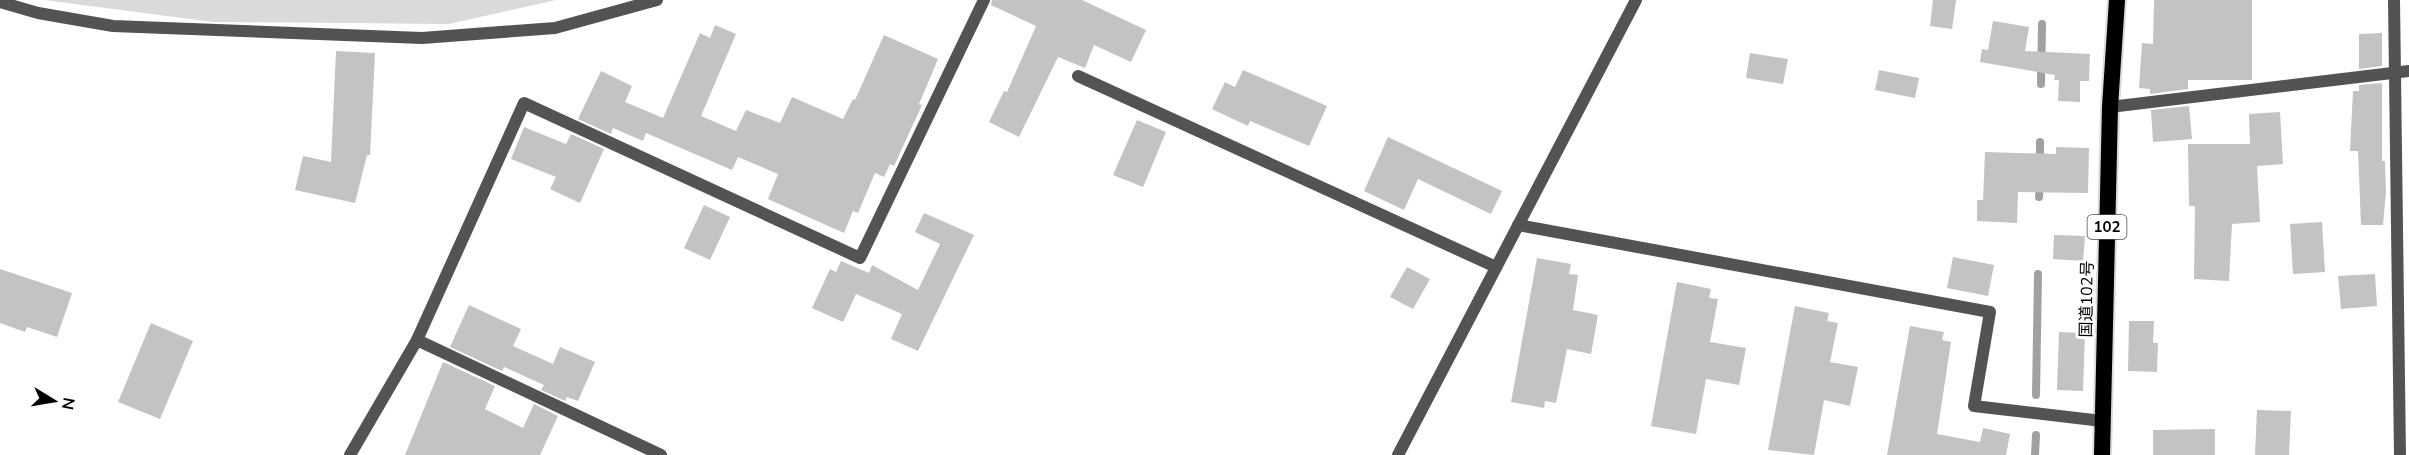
<svg xmlns="http://www.w3.org/2000/svg" width="2409" height="455" viewBox="0 0 2409 455" font-family="'Nunito Sans','Noto Sans JP',sans-serif">
	<rect width="100%" height="100%" fill="#fff"/>
	<polygon fill="#dadada" points="44,0 556,0 449,24 213,22"/>
	<g fill="none" stroke-linecap="round" stroke-linejoin="round">
		<g stroke="#a1a1a1" stroke-width="8">
			<polyline points="2041,84 2042,24"/>
			<polyline points="2040,161 2040,142"/>
			<polyline points="2039,197 2040,182"/>
			<polyline points="2036,395 2038,274"/>
			<polyline points="2035,455 2036,435"/>
		</g>
	</g>
	<g fill="#c3c3c3">
		<polygon points="992,0 1082,0 1146,30 1131,62 1094,45 1085,68 1058,57 1019,137 989,122 1004,91 1007,92 1036,26 991,5"/>
		<polygon points="1933,0 1956,0 1952,29 1930,26"/>
		<polygon points="2154,0 2252,0 2252,80 2188,80 2188,89 2150,94 2150,89 2139,88 2142,43 2153,44"/>
		<polygon points="1993,21 2029,27 2025,51 2090,54 2089,81 2080,81 2080,102 2058,101 2059,80 2054,80 2055,75 1980,62 1982,49 1988,50"/>
		<polygon points="715,25 736,34 701,116 736,131 746,110 780,123 792,97 843,119 853,99 855,100 884,35 938,59 919,104 922,105 894,166 890,164 884,177 875,173 858,213 853,211 844,233 768,199 778,174 738,157 732,170 646,133 643,141 613,128 611,134 578,119 601,71 632,86 625,102 663,118 700,33 710,38"/>
		<polygon points="2382,33 2382,66 2359,69 2359,34"/>
		<polygon points="336,51 375,53 370,155 367,155 355,203 295,190 303,156 331,162"/>
		<polygon points="1750,53 1788,59 1783,84 1746,78"/>
		<polygon points="1243,70 1327,106 1309,146 1250,121 1248,126 1212,109 1225,82 1235,87"/>
		<polygon points="1879,70 1919,78 1915,98 1875,90"/>
		<polygon points="2382,83 2382,161 2385,161 2386,191 2383,225 2361,225 2358,151 2350,151 2353,91 2359,91 2359,85"/>
		<polygon points="2189,106 2192,139 2153,142 2151,110"/>
		<polygon points="2280,112 2283,164 2257,166 2260,222 2232,224 2229,281 2194,279 2195,206 2189,206 2188,144 2250,144 2249,114"/>
		<polygon points="1137,120 1166,132 1143,187 1113,175"/>
		<polygon points="524,127 566,144 571,134 604,149 580,203 550,189 556,177 511,159"/>
		<polygon points="1388,137 1502,191 1491,214 1418,179 1404,210 1364,191"/>
		<polygon points="2056,147 2089,148 2088,193 2018,192 2017,223 1977,221 1977,200 1983,200 1985,152 2056,154"/>
		<polygon points="704,205 730,217 710,260 684,248"/>
		<polygon points="924,213 974,235 918,351 891,339 902,314 856,294 843,322 812,308 830,269 836,272 841,261 869,273 872,265 918,290 940,244 915,232"/>
		<polygon points="2322,222 2325,272 2293,274 2290,224"/>
		<polygon points="2054,235 2085,236 2083,261 2053,259"/>
		<polygon points="1953,257 1994,265 1988,296 1947,288"/>
		<polygon points="1537,258 1571,264 1569,274 1578,275 1573,310 1598,315 1591,354 1567,349 1556,403 1545,401 1544,408 1511,402"/>
		<polygon points="1407,267 1430,279 1413,309 1390,297"/>
		<polygon points="0,269 72,293 57,337 27,327 25,332 0,323"/>
		<polygon points="2375,274 2377,306 2341,309 2338,276"/>
		<polygon points="1677,282 1711,289 1709,298 1718,299 1710,342 1746,348 1739,385 1706,379 1696,434 1651,426"/>
		<polygon points="469,305 521,329 513,346 553,364 560,347 595,362 578,401 567,397 565,401 541,390 544,385 504,367 502,371 450,347"/>
		<polygon points="1795,306 1829,313 1827,321 1838,323 1830,362 1858,367 1850,406 1824,400 1814,455 1768,450"/>
		<polygon points="2129,321 2154,321 2153,343 2158,343 2157,372 2128,371"/>
		<polygon points="151,323 193,341 160,419 118,402"/>
		<polygon points="1910,326 1944,332 1942,340 1951,342 1937,434 1980,442 1983,428 2010,434 2006,455 1887,455"/>
		<polygon points="2059,332 2085,333 2083,391 2057,390"/>
		<polygon points="443,362 495,386 485,409 523,428 534,404 558,416 540,455 405,455"/>
		<polygon points="2257,410 2291,411 2289,455 2255,455"/>
		<polygon points="2215,429 2215,455 2153,455 2153,430"/>
	</g>
	<g fill="none" stroke-linecap="round" stroke-linejoin="round">
		<defs>
			<polyline id="trunk" points="2102,455 2110,107 2117,0"/>
		</defs>
		<use href="#trunk" stroke="#dbdbdb" stroke-width="20"/>
		<g stroke="#535353" stroke-width="12">
			<polyline points="2394,0 2400,455"/>
			<polyline points="0,2 38,13 113,26 422,38 555,28 657,0"/>
			<polyline points="1078,76 1496,267"/>
			<polyline points="2110,107 2409,71"/>
			<polyline points="1518,225 1990,312 1974,406 2102,421"/>
			<polyline points="417,340 661,455"/>
			<polyline points="350,455 417,340 524,103 860,258 984,0"/>
		</g>
		<polyline stroke="#535353" stroke-width="12" points="1398,455 1636,0"/>
		<use href="#trunk" stroke="#000" stroke-width="16"/>
	</g>
	<g text-anchor="middle" dominant-baseline="central" stroke-width="6" stroke-linejoin="round" paint-order="stroke">
		<rect fill="#fff" stroke="#4c4c4c" stroke-width="1.5" x="2087.5" y="215" width="39" height="24" rx="4.5"/>
		<g font-size="15" font-weight="bold" fill="#000">
			<text x="2107" y="227">102</text>
		</g>
		<g font-size="16" fill="#000" stroke="#fff">
			<text transform="translate(2087 299) rotate(-89)">国道102号</text>
		</g>
	</g>
	<g transform="translate(54 401) rotate(101)" stroke="#ffffff" stroke-width="4.5" paint-order="stroke">
	<path d="M0-4.5L10 22L0 15L-10 22Z" fill="#000000"/>
	<text y="-9" font-size="16" font-weight="bold" text-anchor="middle" fill="#000000">N</text>
	</g>
</svg>
